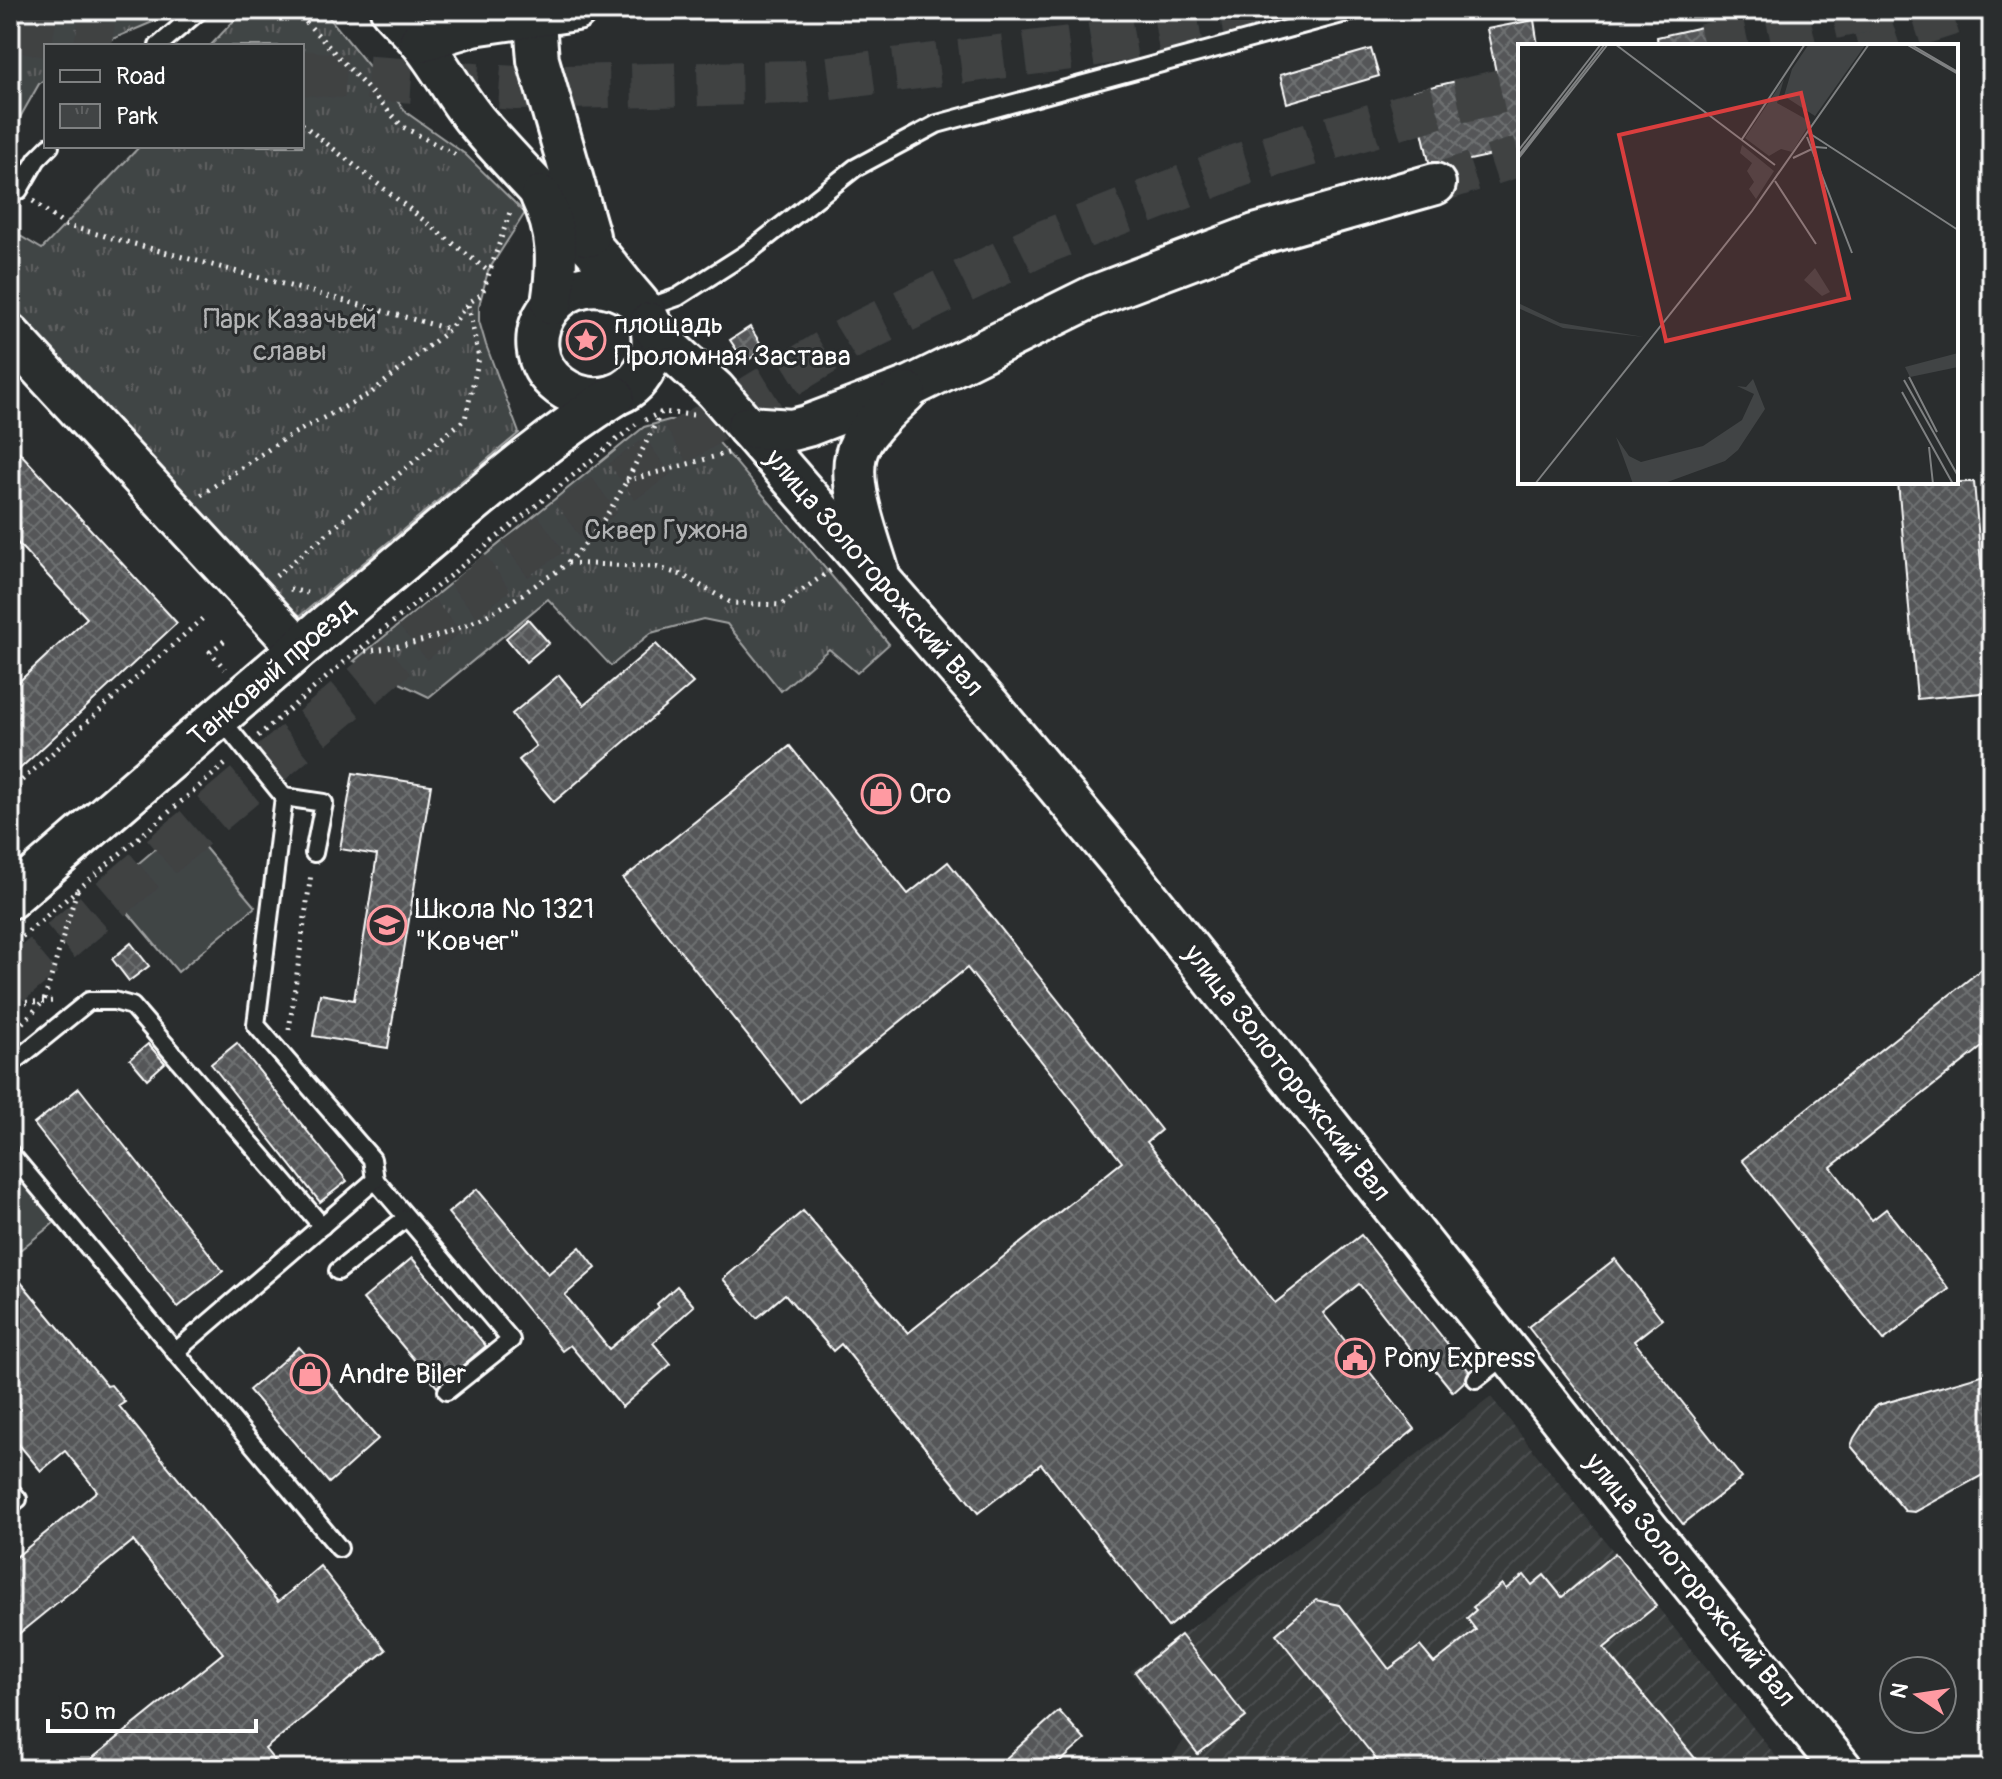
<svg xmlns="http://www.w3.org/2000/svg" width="2002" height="1779" viewBox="0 0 2002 1779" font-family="Pangolin,sans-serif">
	<defs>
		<pattern id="industrial-furrows" width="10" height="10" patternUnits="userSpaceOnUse" patternTransform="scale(2)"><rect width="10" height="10" fill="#373a3b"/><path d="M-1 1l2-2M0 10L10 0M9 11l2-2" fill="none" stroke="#4b4e4f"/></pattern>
		<pattern id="park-tufts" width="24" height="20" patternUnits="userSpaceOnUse" patternTransform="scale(2)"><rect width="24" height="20" fill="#414445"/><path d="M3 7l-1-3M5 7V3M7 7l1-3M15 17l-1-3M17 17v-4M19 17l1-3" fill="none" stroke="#5e6061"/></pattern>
		<pattern id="building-cross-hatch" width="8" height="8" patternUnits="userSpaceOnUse" patternTransform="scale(2)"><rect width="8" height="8" fill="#555758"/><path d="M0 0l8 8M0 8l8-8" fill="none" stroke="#6e7071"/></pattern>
	</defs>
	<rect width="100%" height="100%" fill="#2a2d2e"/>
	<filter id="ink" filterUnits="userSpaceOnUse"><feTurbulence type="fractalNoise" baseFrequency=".0125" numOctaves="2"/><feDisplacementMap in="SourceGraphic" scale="16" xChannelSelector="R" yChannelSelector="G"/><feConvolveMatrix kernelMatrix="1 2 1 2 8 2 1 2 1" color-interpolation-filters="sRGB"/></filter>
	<g filter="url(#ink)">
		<polygon fill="url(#industrial-furrows)" points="1491,1397 1786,1769 1164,1769 1184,1740 1130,1671 1216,1610"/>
		<g fill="#414445" stroke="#a0a2a2" stroke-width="2">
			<polygon points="185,824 255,907 178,972 108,889"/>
			<polygon points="10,1166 55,1222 10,1258"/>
		</g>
		<g fill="url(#park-tufts)" stroke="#a0a2a2" stroke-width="2">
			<polygon points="10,10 181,10 96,46 46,46 46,78 39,84 10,135"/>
			<polygon points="244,10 323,10 407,113 465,154 525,213 488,271 479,306 479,321 486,345 519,433 301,615 291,613 10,311 10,230 42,249 140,146 302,146 302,46 210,46"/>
			<polygon points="669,420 686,420 705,426 889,644 857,673 829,649 781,691 727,624 703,619 651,633 611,666 548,599 429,697 354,661 644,427"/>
		</g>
		<g fill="url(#building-cross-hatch)" stroke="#fff" stroke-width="2">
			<polygon points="1534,20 1538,46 1520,46 1520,149 1447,165 1440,162 1429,162 1413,91 1496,72 1487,29"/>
			<polygon points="1719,23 1725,46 1658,46 1657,37"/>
			<polygon points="1371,49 1379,76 1287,103 1280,75"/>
			<polygon points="750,327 764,349 745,362 730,340"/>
			<polygon points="10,442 177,623 10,778 10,690 87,618 10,535"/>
			<polygon points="1898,482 1974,482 1992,692 1917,699"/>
			<polygon points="528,619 549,643 526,662 506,638"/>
			<polygon points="656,644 693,683 554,802 519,760 536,746 512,714 559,675 584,705"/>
			<polygon points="790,746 908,894 948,862 1161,1130 1147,1142 1275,1303 1361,1235 1469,1371 1465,1381 1453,1392 1428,1361 1423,1365 1359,1284 1323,1313 1415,1429 1168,1627 1041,1464 978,1513 841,1344 833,1351 785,1294 757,1318 723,1279 803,1211 908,1333 1122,1162 967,968 800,1102 623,879"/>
			<polygon points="353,773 431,785 388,1048 313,1036 320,994 354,1000 377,855 340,849"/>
			<polygon points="131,943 149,966 129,981 112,959"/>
			<polygon points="1992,961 1992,1039 1831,1167 1872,1220 1886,1209 1949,1289 1884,1340 1742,1160"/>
			<polygon points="237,1043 347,1181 320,1202 211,1064"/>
			<polygon points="148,1044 165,1063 147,1079 130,1059"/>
			<polygon points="79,1088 223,1271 178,1307 34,1124"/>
			<polygon points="477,1189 548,1274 580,1247 596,1268 565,1295 609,1349 659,1307 657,1304 677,1286 694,1306 653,1343 671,1364 622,1407 570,1345 562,1351 448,1213"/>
			<polygon points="412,1258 486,1346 437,1387 363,1299"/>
			<polygon points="1615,1259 1662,1319 1634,1341 1742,1478 1683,1524 1528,1327"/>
			<polygon points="10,1269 107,1386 111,1385 125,1402 119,1406 278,1602 320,1566 386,1650 265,1749 281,1769 79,1769 223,1653 133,1541 10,1641 10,1562 97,1491 65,1451 41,1471 10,1434"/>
			<polygon points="299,1347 378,1439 329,1483 249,1390"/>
			<polygon points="1992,1372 1992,1470 1915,1512 1905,1511 1851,1446 1854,1438 1872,1410 1878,1405"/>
			<polygon points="1615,1553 1656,1606 1604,1648 1704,1769 1384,1769 1276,1634 1316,1600 1339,1605 1389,1669 1420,1646 1434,1663 1476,1630 1467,1618 1476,1610 1473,1607 1502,1584 1506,1589 1524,1575 1532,1585 1544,1575 1562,1597"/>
			<polygon points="1181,1635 1246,1717 1198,1754 1135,1672"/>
			<polygon points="1059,1711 1085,1740 1052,1769 994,1769"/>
		</g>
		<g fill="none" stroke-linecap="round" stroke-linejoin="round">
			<g stroke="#3f4243" stroke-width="40" stroke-dasharray="40 20" stroke-linecap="butt">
				<polyline points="1858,46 1968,10"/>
				<polyline points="1435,184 1520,156"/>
			</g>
			<g stroke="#3f4243" stroke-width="44" stroke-dasharray="44 22" stroke-linecap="butt">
				<polyline points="10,28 111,46"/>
				<polyline points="1704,46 1866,10"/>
				<polyline points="302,73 516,88 798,82 1070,48 1310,10"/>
				<polyline points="10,984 496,573 669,448 851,337 1042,243 1240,165 1445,104 1520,87"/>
			</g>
			<defs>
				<g id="service">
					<polyline points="158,46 200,10"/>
					<polyline points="10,190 19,190 37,159 50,146"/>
					<polyline points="644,309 678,297 747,253 855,168 937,124 1357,10"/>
					<polyline points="284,797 324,803 314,853"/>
					<polyline points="10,1065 89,1001 114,1001 132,1006 322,1226"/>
					<polyline points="10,1153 339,1548"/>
					<polyline points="375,1180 511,1340 447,1391"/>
					<polyline points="338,1271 406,1218"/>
					<polyline points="175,1352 375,1180 372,1159 256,1025 284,797 220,718"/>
					<polyline points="1476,1379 1509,1353"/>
					<polyline points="10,1490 18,1499 10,1505"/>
				</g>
				<g id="tertiary">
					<path d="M391,10C400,20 411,30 420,41C441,66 455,96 476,121C523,177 577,225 622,284C631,296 645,308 650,323C659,353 642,388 612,396C594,401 575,397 560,386C503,343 563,252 633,298"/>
					<polyline points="534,10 538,60 589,236"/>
					<polyline points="420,41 473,25 576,10"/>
					<path d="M541,196C559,233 558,264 552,304"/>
					<polyline points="650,323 669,348 715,390 990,706 1125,868 1648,1529 1842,1769"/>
					<polyline points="10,335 299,648"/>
					<polyline points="747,427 792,430 807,426 912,386 1094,296 1255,235 1435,184"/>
					<path d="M878,570C869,540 848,486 856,455C861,432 890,408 906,392"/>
					<path d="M10,898C141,785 270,671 403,561C472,504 538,444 614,396"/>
				</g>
			</defs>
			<use href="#service" stroke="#fff" stroke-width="22"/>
			<use href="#tertiary" stroke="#fff" stroke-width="46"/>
			<g stroke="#fff" stroke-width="5" stroke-dasharray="2 6" stroke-linecap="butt">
				<polyline points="295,10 403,127 460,157"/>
				<polyline points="302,124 488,271"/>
				<polyline points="33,201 64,225 449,329"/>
				<polyline points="10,293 20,304"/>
				<polyline points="645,420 662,412 693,415"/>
				<polyline points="626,481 728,453"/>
				<polyline points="201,495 287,437 371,393 450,329 467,304 482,294 510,212 508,209"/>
				<polyline points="568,563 656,567 682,575 731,603 781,605 831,570"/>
				<polyline points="276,576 465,419 479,358 468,305"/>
				<polyline points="290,589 307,593"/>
				<polyline points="224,641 210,652 225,669"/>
				<path d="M357,652C428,645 480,625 537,584C547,577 559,571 567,563C610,524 635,463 661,413"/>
				<polyline points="258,736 355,653 636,424"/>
				<polyline points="10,791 203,618"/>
				<polyline points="10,947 229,761"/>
				<polyline points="10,1003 56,1001"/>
				<polyline points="289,1030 311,874"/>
				<polyline points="11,1034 44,1001 77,890"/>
			</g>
			<use href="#service" stroke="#2a2d2e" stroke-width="16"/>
			<use href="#tertiary" stroke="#2a2d2e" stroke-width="40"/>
		</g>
	</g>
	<defs>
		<symbol id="sight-ring" viewBox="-11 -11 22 22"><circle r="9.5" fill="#2a2d2e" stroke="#ff9aa2" stroke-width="1.5"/><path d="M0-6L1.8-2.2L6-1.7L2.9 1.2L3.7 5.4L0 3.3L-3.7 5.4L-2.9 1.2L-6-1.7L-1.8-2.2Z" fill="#ff9aa2"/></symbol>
		<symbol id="shop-ring" viewBox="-11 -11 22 22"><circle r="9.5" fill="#2a2d2e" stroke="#ff9aa2" stroke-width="1.5"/><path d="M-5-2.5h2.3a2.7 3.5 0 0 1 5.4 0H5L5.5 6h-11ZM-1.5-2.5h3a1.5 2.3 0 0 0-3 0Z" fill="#ff9aa2"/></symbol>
		<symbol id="school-ring" viewBox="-11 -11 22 22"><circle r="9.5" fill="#2a2d2e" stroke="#ff9aa2" stroke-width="1.5"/><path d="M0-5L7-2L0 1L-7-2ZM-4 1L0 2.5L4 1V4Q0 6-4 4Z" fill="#ff9aa2"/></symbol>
		<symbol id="civic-ring" viewBox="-11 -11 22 22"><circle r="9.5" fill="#2a2d2e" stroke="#ff9aa2" stroke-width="1.5"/><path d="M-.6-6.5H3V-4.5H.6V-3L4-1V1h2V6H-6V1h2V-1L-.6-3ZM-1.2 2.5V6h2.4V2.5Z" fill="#ff9aa2"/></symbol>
	</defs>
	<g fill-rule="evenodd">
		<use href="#sight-ring" x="564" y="318" width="44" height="44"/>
		<use href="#shop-ring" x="859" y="772" width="44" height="44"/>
		<use href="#school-ring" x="365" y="903" width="44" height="44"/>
		<use href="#civic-ring" x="1333" y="1336" width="44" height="44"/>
		<use href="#shop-ring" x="288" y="1352" width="44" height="44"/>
	</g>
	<g text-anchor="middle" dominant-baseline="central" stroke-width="6" stroke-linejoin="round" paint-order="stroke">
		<g font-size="28" fill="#b3b4b5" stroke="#2a2d2e">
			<text x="290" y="319">Парк Казачьей<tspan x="290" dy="32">славы</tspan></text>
			<text x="666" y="530">Сквер Гужона</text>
		</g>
		<g font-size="28" fill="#fff" stroke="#2a2d2e" text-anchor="start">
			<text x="614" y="324">площадь<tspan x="614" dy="32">Проломная Застава</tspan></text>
			<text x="909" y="794">Ого</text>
			<text x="415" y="909">Школа № 1321<tspan x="415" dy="32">"Ковчег"</tspan></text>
			<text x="1383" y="1358">Pony Express</text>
			<text x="338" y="1374">Andre Biler</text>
		</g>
		<g font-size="28" fill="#fff" stroke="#2a2d2e">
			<text transform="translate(874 573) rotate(49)">улица Золоторожский Вал</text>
			<text transform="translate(272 673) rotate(-41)">Танковый проезд</text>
			<text transform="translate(1287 1073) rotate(52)">улица Золоторожский Вал</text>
			<text transform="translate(1690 1580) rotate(51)">улица Золоторожский Вал</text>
		</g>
	</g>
	<g transform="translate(1518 44)">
		<rect width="440" height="440" fill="#2a2d2e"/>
		<path d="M297,224L312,248L304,252L286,236ZM0,259L42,279L126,293L45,284L0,264Z" fill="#414445"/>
		<path d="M291,0H348L297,72L266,52L274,25ZM266,35L259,59L293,78L274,108L263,105L251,112L227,94ZM224,101L256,127L238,155L231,145L236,138L229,127L234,119L222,109ZM440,309V323L392,333L387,323ZM235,335L247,365L220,406L207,417L144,440H115L98,393L111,412L123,418L185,402L224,376L236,350L219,342L228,343Z" fill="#414445"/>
		<path fill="none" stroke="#7f8182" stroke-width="2" d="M97,0L257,121M388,0L440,30M392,0L440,28M291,89L440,186M289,93L334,209M224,95L287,0M0,107L83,0M0,112L87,0M275,114L298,103L309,104M0,115L90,0M257,137L298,200M391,333L419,388M386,336L440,432M384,348L435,440M411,403L415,440M17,440L234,167L351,0"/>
		<path fill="#da3e3e" fill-opacity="0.15" stroke="#da3e3e" stroke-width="4" d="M283,49L331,254L148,297L101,91Z"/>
		<rect width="440" height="440" fill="none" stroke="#fff" stroke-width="4"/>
	</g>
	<rect width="2002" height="1779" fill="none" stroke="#2a2d2e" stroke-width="40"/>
	<rect x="20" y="20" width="1962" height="1739" fill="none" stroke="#fff" stroke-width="3" filter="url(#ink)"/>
	<rect x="44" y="44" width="260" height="104" fill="#2a2d2e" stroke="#7f8182" stroke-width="2"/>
	<rect x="60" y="70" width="40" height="12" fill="#2a2d2e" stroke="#7f8182" stroke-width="2"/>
	<text x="116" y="84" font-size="24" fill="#ffffff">Road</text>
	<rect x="60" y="104" width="40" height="24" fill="url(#park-tufts)" stroke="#7f8182" stroke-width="2"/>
	<text x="116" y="124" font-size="24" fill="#ffffff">Park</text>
	<g transform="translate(1918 1695) rotate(283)"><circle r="38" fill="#2a2d2e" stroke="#7f8182" stroke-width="2"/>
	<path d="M0-6L14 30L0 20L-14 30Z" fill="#ff9aa2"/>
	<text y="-12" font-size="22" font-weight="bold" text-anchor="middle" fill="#ffffff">N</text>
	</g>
	<path d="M48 1719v12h208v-12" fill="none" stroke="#ffffff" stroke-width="4"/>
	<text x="60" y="1719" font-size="24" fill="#ffffff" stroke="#2a2d2e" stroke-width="6" paint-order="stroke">50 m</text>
</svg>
